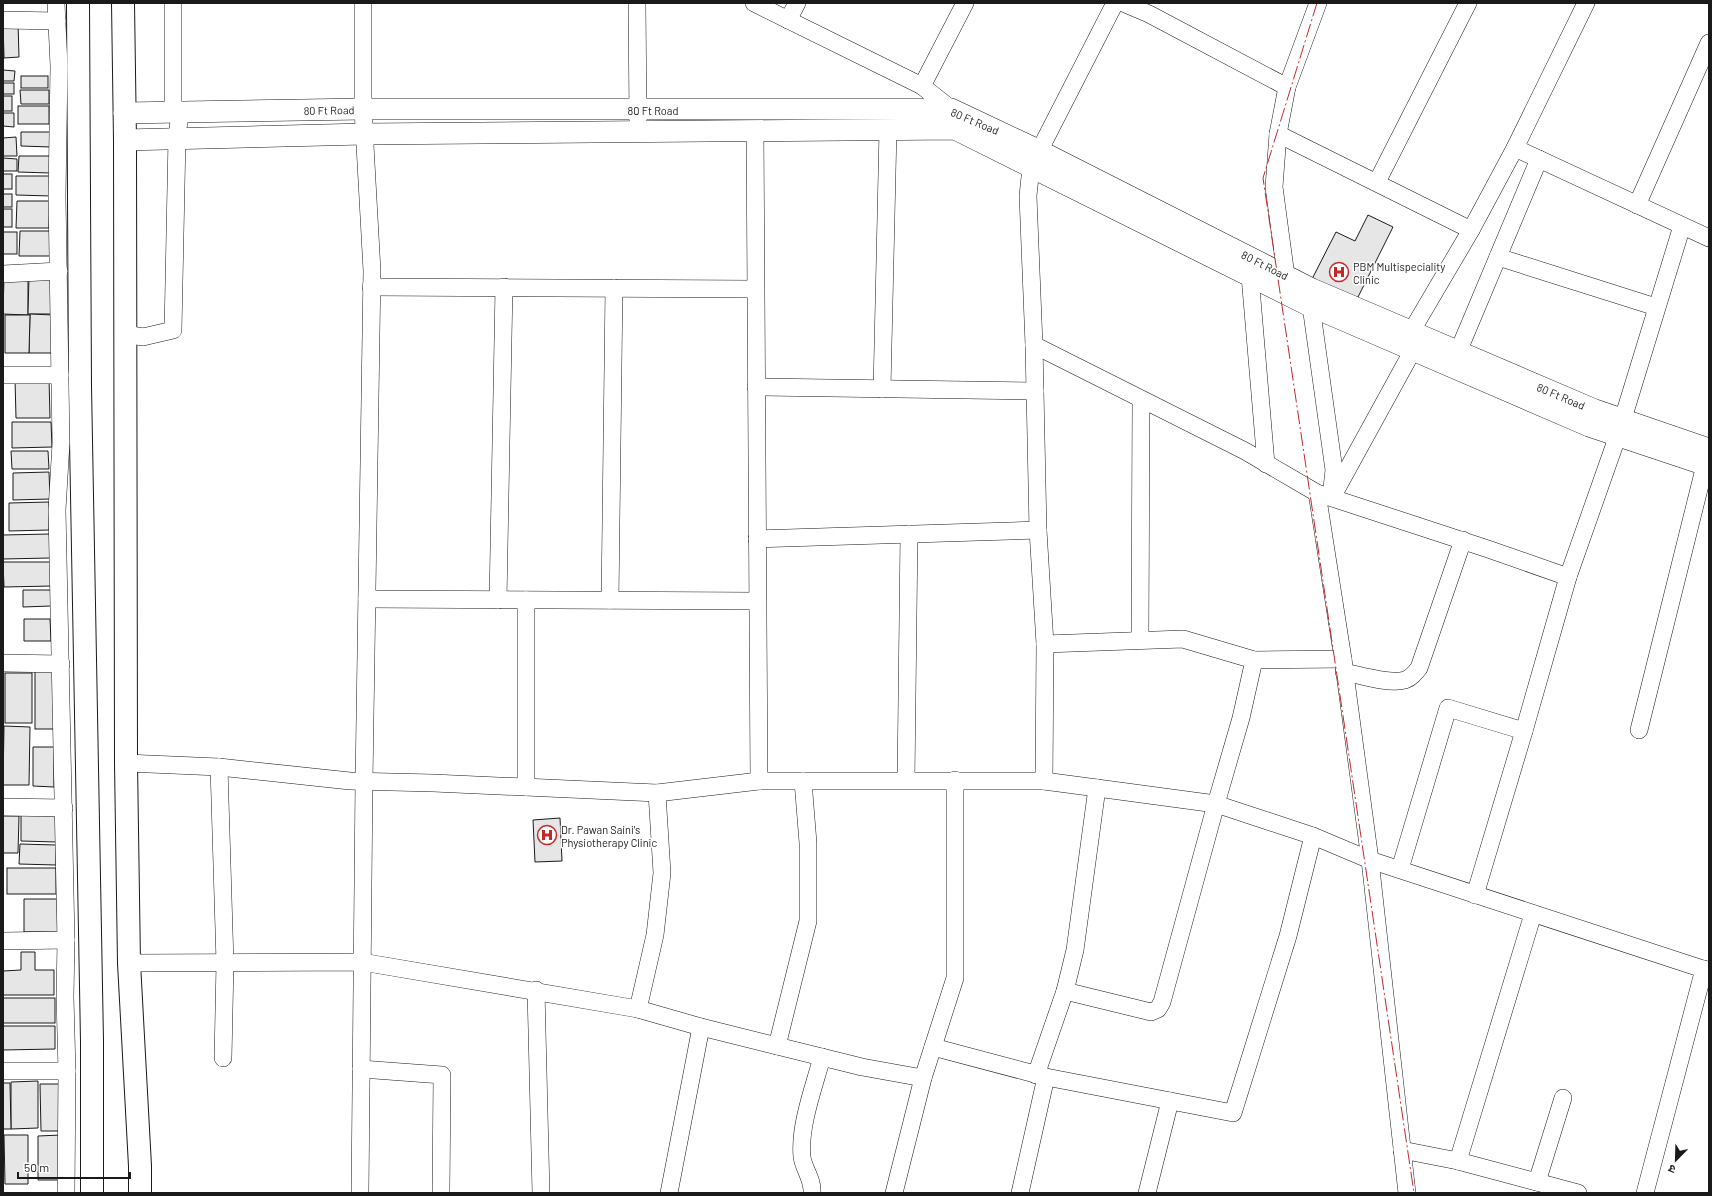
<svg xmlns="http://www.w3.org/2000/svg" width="1712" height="1196" viewBox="0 0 1712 1196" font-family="Barlow,'Noto Sans Devanagari',sans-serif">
	<rect width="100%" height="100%" fill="#fff"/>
	<g fill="#e6e6e6" stroke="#1a1a1a">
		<polygon points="3,22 18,22 19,57 4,58"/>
		<polygon points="3,70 15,71 14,81 3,81"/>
		<rect x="21" y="76" width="27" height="12"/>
		<rect x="3" y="83" width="11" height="11"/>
		<polygon points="20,90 49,90 49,104 21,104"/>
		<rect x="3" y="96" width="9" height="15"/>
		<rect x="18" y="106" width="31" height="18"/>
		<polygon points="3,113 14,113 14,127 3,126"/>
		<polygon points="21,132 51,132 51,147 21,146"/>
		<polygon points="16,137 17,156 3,156 3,138"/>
		<polygon points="19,156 50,156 50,173 18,172"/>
		<polygon points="3,158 17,159 17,171 3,171"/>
		<rect x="3" y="174" width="9" height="15"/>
		<polygon points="16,176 51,176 51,196 16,195"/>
		<rect x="3" y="194" width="9" height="13"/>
		<polygon points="17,201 50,201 49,228 16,228"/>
		<rect x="3" y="209" width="9" height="18"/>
		<polygon points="1368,215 1393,227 1356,301 1312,279 1336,232 1355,241"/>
		<polygon points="20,231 51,231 51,256 19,256"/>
		<rect x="3" y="232" width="14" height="22"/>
		<polygon points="4,276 28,276 28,315 3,314"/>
		<polygon points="29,276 54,276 53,314 28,314"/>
		<polygon points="30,314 54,315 54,353 29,353"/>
		<polygon points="5,315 30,315 29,353 5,353"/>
		<polygon points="49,378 50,418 16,418 15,379"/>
		<polygon points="12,422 51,422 52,447 12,448"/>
		<polygon points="11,451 48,451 49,469 12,469"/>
		<polygon points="49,472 50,499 13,500 13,473"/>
		<polygon points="49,502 49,530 9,531 9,503"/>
		<polygon points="50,534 50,558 3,559 3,535"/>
		<polygon points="3,562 53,562 53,586 4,587"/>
		<polygon points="23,590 51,590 51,606 23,607"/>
		<polygon points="24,619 50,619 51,641 24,641"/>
		<rect x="35" y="671" width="23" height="58"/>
		<rect x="5" y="673" width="27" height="50"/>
		<polygon points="4,726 30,727 29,785 3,785"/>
		<polygon points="33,747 54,747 54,787 33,786"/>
		<polygon points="21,815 57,816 56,842 21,841"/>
		<polygon points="3,816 19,816 18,853 3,853"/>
		<polygon points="560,818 562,861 535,862 533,820"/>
		<polygon points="20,844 56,845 56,865 19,864"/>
		<rect x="7" y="868" width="49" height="26"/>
		<polygon points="24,899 57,899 58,932 24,932"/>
		<polygon points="21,952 35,952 35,970 54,970 54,995 3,995 3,971 21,970"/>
		<rect x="3" y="998" width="52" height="25"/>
		<polygon points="3,1026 55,1026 55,1049 3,1050"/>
		<polygon points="38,1081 38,1128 11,1129 11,1082"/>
		<polygon points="3,1083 10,1083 11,1129 3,1129"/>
		<polygon points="40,1084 63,1084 64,1131 41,1131"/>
		<polygon points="4,1135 28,1135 28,1184 5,1184"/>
		<polygon points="61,1135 61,1180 38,1180 38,1136"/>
	</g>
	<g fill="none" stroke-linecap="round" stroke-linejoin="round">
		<defs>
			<g id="minor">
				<polyline points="56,3 59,66 57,196 61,443 57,510 66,940 65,997 67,1071 66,1193"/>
				<polyline points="637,3 638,121"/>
				<polyline points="754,3 922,86 951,109"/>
				<polyline points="1123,3 1149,14 1287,87"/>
				<polyline points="3,20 57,21"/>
				<polyline points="788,20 797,3"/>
				<polyline points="922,86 965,3"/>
				<polyline points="173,112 173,3"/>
				<polyline points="755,130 759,781"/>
				<polyline points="1278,134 1471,230"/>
				<polyline points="1515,148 1709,238"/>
				<polyline points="1377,182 1468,3"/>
				<polyline points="1637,205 1709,43"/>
				<polyline points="1498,257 1656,307"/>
				<polyline points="3,274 59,271"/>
				<polyline points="1250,276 1266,464"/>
				<polyline points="1286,276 1274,187 1278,134 1287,87 1318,3"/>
				<polyline points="371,287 755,289"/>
				<polyline points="1311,306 1334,470 1331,497"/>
				<polyline points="1411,332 1471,230 1515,148 1586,3"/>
				<polyline points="131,335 143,337 173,330 177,138 180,112"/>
				<polyline points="1034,345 1245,451 1317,493 1488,549 1568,577"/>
				<polyline points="1458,352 1539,159"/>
				<polyline points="3,375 60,375"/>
				<polyline points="756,387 1035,391"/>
				<polyline points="882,389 888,130"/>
				<polyline points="1335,492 1413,350"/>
				<polyline points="1317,493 1343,659 1370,860 1407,1193"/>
				<polyline points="757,539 1038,530"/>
				<polyline points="367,599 757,601"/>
				<polyline points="498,600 504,287"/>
				<polyline points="610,600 614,288"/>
				<polyline points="1140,640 1141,400"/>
				<polyline points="1045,644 1183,639 1254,660 1343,659"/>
				<polyline points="3,663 61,664"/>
				<path d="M1344,672C1360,675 1390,685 1405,680C1411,678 1415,673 1419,668L1463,540"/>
				<polyline points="1639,730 1705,465"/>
				<polyline points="126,763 219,767 350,781 433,783 657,793 759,781 1044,781 1097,788 1216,804 1313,836 1370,860 1709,971"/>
				<polyline points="219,767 225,963 223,1058"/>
				<polyline points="906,780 909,534"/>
				<polyline points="1044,781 1045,644 1038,530 1034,345 1028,196 1031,167 1115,3"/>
				<polyline points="526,787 526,600"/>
				<polyline points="3,807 64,808"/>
				<polyline points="1400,869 1448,708 1524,731"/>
				<polyline points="1475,895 1524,731 1568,577 1618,435 1682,226"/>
				<polyline points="3,941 66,940"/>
				<polyline points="129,963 362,962 638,1009 701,1027 862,1067 923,1078"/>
				<polyline points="536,990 541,1193"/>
				<polyline points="1065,991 1151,1012 1158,1009 1162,1002 1216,804 1241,718 1254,660"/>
				<polyline points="638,1009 655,935 662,873 657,793"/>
				<polyline points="777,1046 808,921 808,843 803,781"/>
				<polyline points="933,1047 1046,1077 1020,1193"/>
				<polyline points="361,1069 442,1075 441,1193"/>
				<polyline points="3,1071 67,1071"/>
				<polyline points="1036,1075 1065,991 1075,950 1097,788"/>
				<polyline points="1046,1077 1233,1113 1288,936 1313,836"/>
				<polyline points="1402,1150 1458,1161 1578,1193"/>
				<polyline points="1458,1161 1533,914"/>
				<polyline points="1537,1182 1563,1098"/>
				<polyline points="360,1193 364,781 372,271 363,109 363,3"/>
				<polyline points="669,1193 701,1027"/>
				<path d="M812,1193C813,1179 804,1170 802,1157C799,1126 814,1087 822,1057"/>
				<polyline points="894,1193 923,1078 955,978 955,780"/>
				<polyline points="1147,1193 1170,1101"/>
				<polyline points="1645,1193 1704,969"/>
			</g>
			<g id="major">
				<polyline points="124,113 363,109 951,109 1040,151 1312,289 1595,410 1709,449"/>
				<polyline points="125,140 364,134 955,129 1306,304 1589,426 1709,466"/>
			</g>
			<g id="highway">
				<polyline points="78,3 80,386 92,1041 92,1193"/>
				<polyline points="123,3 125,140 126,763 129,963 140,1166 140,1193"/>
			</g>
		</defs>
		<use href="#minor" stroke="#1a1a1a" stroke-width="18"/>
		<use href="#major" stroke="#1a1a1a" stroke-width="22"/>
		<use href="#highway" stroke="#1a1a1a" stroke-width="24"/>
		<use href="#minor" stroke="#fff" stroke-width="17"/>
		<use href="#major" stroke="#fff" stroke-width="21"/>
		<use href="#highway" stroke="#fff" stroke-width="22"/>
		<polyline stroke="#c62828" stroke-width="1" stroke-dasharray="14 3 2 3" stroke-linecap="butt" points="1317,3 1263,178 1414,1193"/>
	</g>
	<defs>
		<symbol id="hospital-ring" viewBox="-11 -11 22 22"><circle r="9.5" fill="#fff" stroke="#c62828" stroke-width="1.5"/><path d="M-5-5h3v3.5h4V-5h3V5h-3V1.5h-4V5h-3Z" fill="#c62828"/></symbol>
	</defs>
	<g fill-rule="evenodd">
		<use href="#hospital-ring" x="1328" y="261" width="22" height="22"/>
		<use href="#hospital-ring" x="536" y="824" width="22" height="22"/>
	</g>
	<g text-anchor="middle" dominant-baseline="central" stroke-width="3" stroke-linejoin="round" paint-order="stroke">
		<g font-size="11" fill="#1a1a1a" stroke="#fff">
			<text transform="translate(329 110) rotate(-1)">80 Ft Road</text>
			<text x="653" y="110">80 Ft Road</text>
			<text transform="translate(975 121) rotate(23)">80 Ft Road</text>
			<text transform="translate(1265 265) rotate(27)">80 Ft Road</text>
			<text transform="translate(1561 396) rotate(23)">80 Ft Road</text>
		</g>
		<g font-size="11" fill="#1a1a1a" stroke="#fff" text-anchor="start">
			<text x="1353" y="266">PBM Multispeciality<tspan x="1353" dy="13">Clinic</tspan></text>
			<text x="561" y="829">Dr. Pawan Saini's<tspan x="561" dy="13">Physiotherapy Clinic</tspan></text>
		</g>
	</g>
	<rect width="1712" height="1196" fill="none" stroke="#1a1a1a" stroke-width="8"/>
	<g transform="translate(1676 1160) rotate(203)" stroke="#ffffff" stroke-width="3" paint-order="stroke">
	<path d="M0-3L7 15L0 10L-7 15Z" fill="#1a1a1a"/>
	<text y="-6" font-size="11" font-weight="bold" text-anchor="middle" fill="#1a1a1a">उ</text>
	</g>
	<path d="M18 1172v6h112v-6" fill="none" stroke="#1a1a1a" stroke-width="2"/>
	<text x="24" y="1172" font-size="12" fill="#1a1a1a" stroke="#ffffff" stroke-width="3" paint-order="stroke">50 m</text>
</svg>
